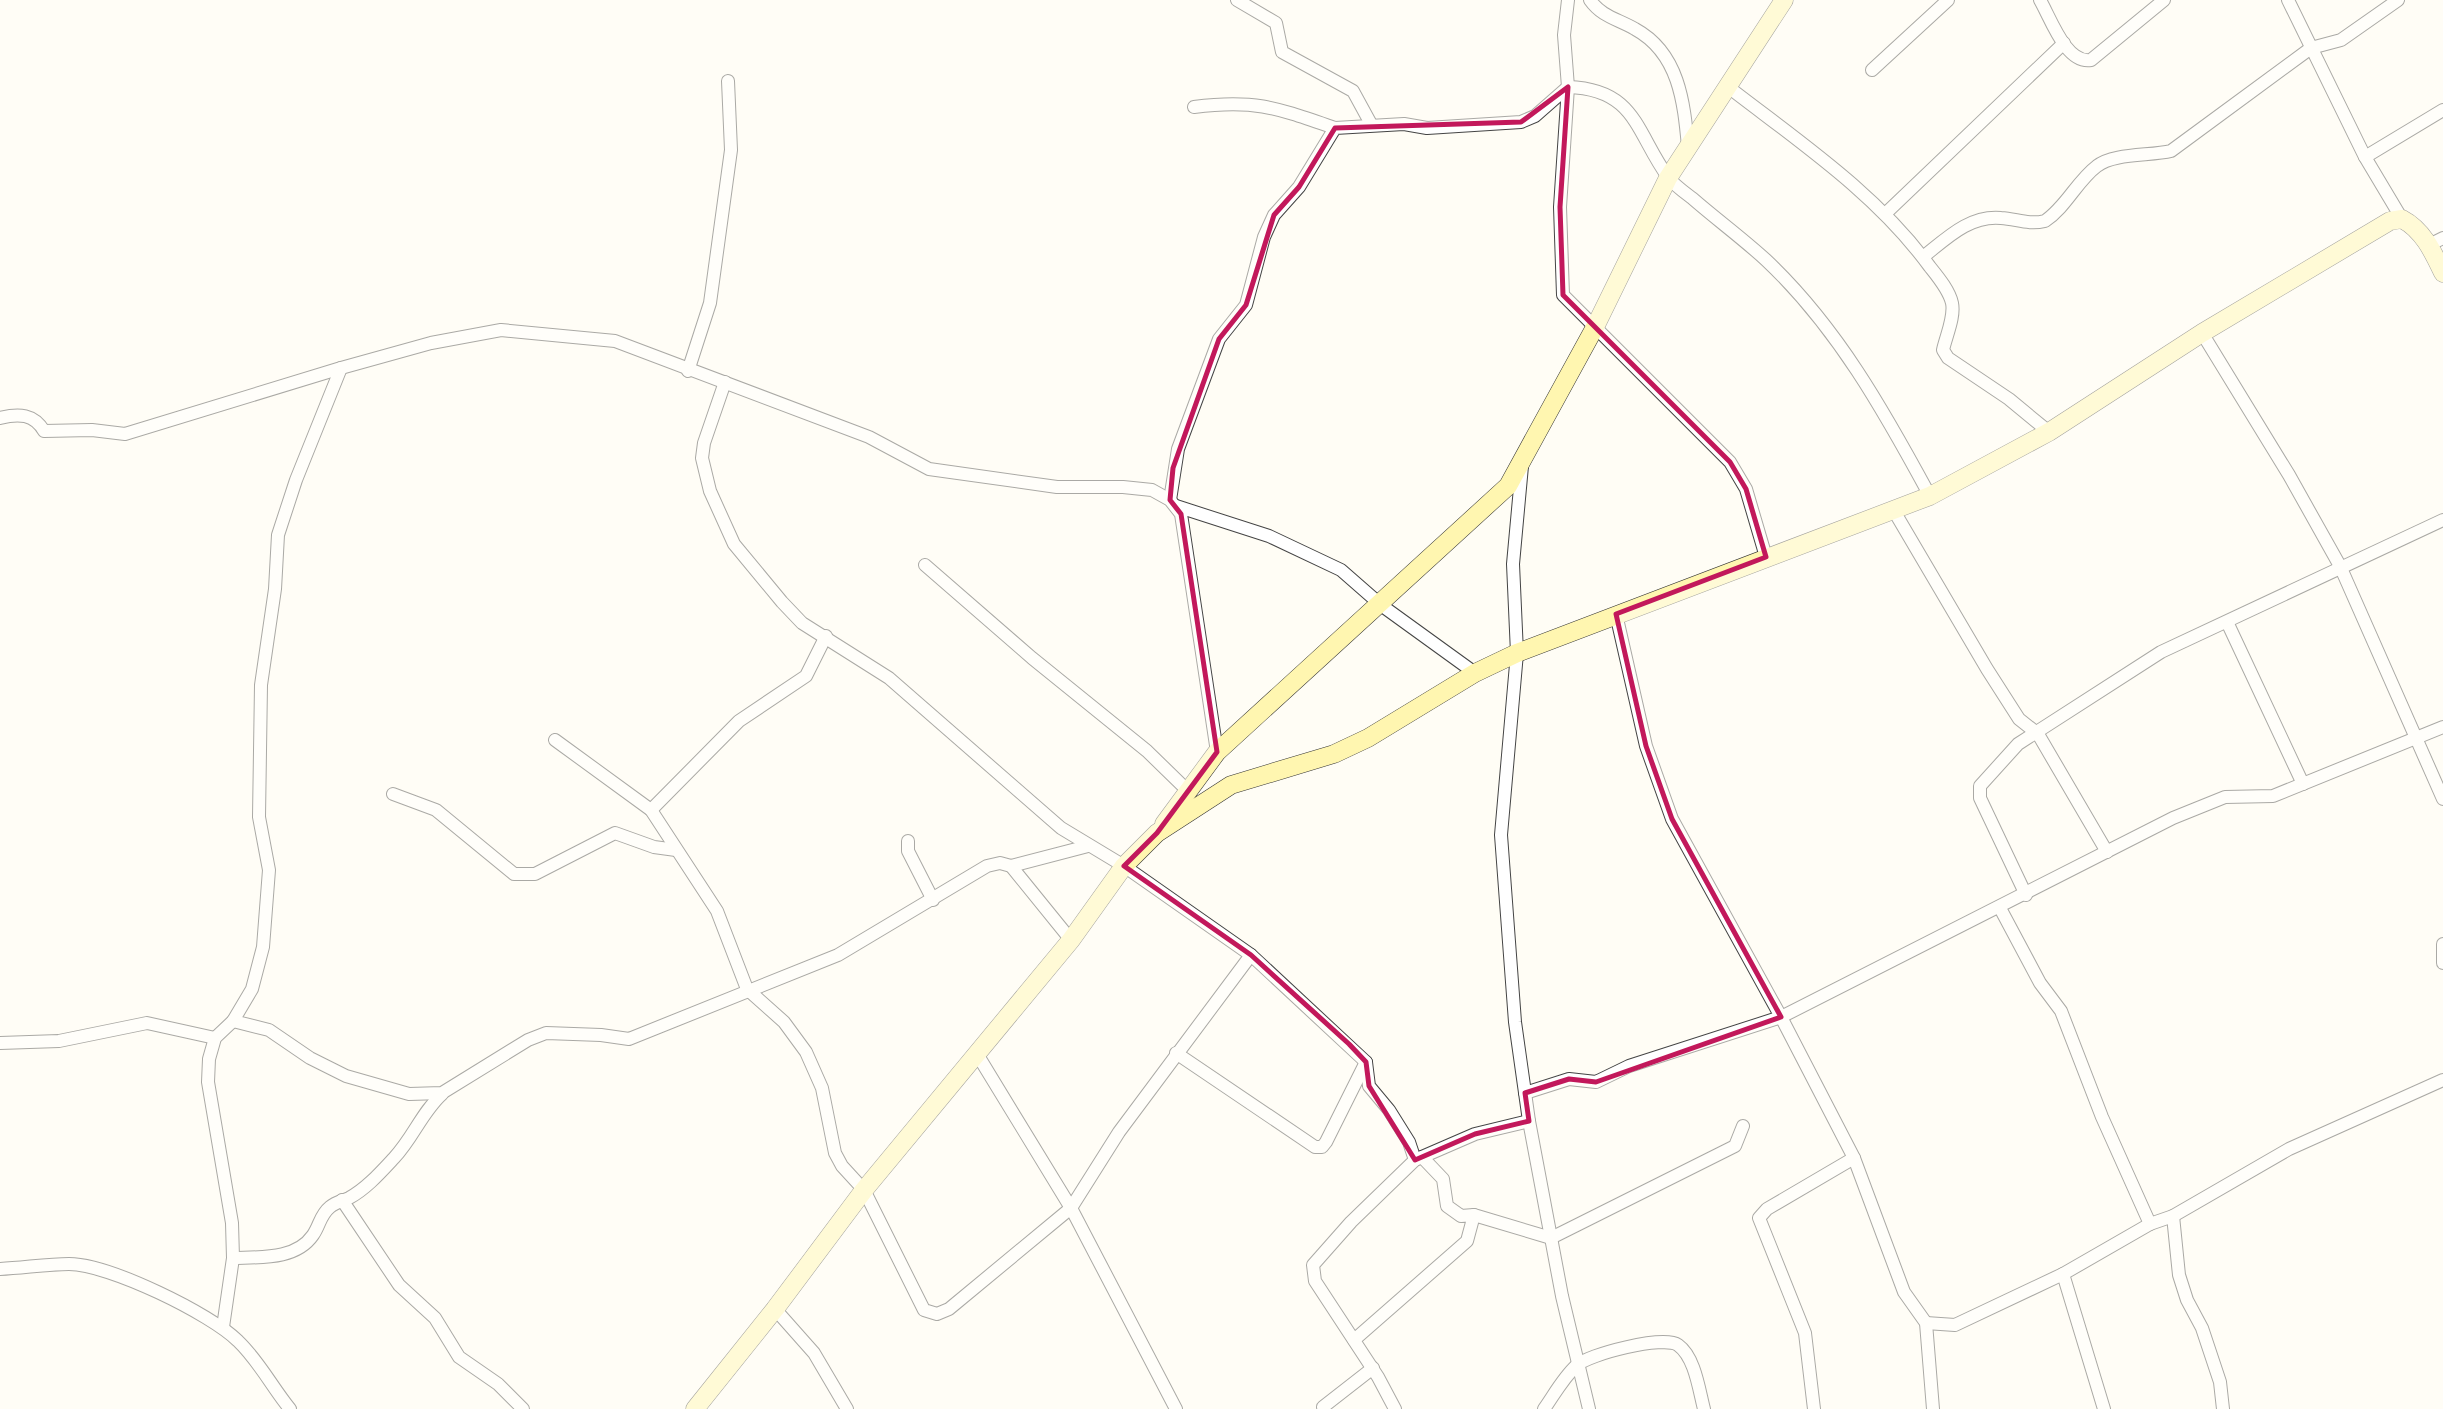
<svg xmlns="http://www.w3.org/2000/svg" width="2443" height="1409" viewBox="0 0 2443 1409" font-family="Merriweather,serif">
	<rect width="100%" height="100%" fill="#fffdf5"/>
	<g fill="none" stroke-linecap="round" stroke-linejoin="round">
		<defs>
			<g id="street">
				<polyline points="1237,0 1276,23 1282,52 1353,91 1371,124"/>
				<polyline points="1568,0 1564,35 1568,87 1560,207 1563,295 1730,462 1746,489 1766,557"/>
				<path d="M1590,0C1602,17 1618,19 1635,29C1679,53 1684,102 1688,147"/>
				<path d="M2040,0C2051,19 2066,64 2091,60L2164,0"/>
				<polyline points="2288,0 2365,157 2402,219"/>
				<polyline points="1872,70 1948,0"/>
				<path d="M1727,86C1798,141 1876,193 1930,267C1938,277 1949,290 1952,303C1955,317 1946,336 1943,350L1948,358L2009,399L2049,432"/>
				<path d="M1194,107C1255,99 1277,108 1335,128"/>
				<polyline points="2365,157 2443,110"/>
				<polyline points="1885,214 2064,43"/>
				<polyline points="2429,245 2443,238"/>
				<path d="M1923,257C1946,239 1969,215 2001,218C2017,219 2028,225 2045,221C2066,207 2077,181 2097,166C2113,153 2150,156 2171,151L2311,48L2341,40L2398,0"/>
				<polyline points="2202,333 2289,475 2340,566 2443,799"/>
				<polyline points="688,371 710,303 731,150 728,81"/>
				<polyline points="725,382 704,443 702,458 710,491 734,544 782,602 802,623 889,678 1061,828 1124,866 1251,955 1366,1062 1369,1086 1389,1110 1409,1142 1415,1160"/>
				<path d="M0,418C19,413 34,414 44,431L92,430L125,434L341,368L431,343L501,330L615,341L869,437L929,469L1057,487H1123L1152,490L1170,500L1181,514L1217,752"/>
				<polyline points="1522,466 1513,564 1517,653 1501,835 1515,1022 1529,1121 1562,1296 1589,1409"/>
				<path d="M1170,500L1178,449L1219,339L1246,305L1264,237L1274,215L1299,187L1335,128L1404,124L1427,128L1521,122L1535,116L1568,87C1636,89 1636,133 1668,177C1674,185 1684,192 1692,198C1716,219 1742,238 1766,260C1837,327 1884,411 1930,496"/>
				<polyline points="1176,506 1269,536 1341,570 1381,605 1475,673"/>
				<polyline points="1894,511 1987,669 2019,719 2038,734 2107,852"/>
				<polyline points="925,565 1032,658 1147,751 1188,791"/>
				<polyline points="1616,614 1646,746 1672,819 1781,1017 1854,1158 1904,1292 1926,1323 1933,1409"/>
				<polyline points="2228,624 2303,784"/>
				<polyline points="555,740 651,810 717,911 747,989 784,1022 806,1052 822,1088 835,1153 842,1166 864,1190 924,1310 937,1314 949,1309 1071,1208 1119,1132 1251,955"/>
				<polyline points="393,794 436,810 514,874 535,874 615,833 654,847 676,850"/>
				<polyline points="651,810 739,721 806,676 826,636"/>
				<polyline points="908,841 908,851 933,900"/>
				<polyline points="1011,866 1071,940"/>
				<polyline points="2026,895 1980,798 1980,786 2018,744 2161,652 2443,520"/>
				<polyline points="2000,908 2040,983 2061,1011 2102,1117 2150,1224"/>
				<polyline points="2443,944 2443,963"/>
				<polyline points="233,1021 269,1030 310,1058 346,1076 409,1094 442,1093 528,1040 546,1033 601,1035 629,1039 838,955 987,866 1000,863 1011,866 1088,846"/>
				<polyline points="0,1043 59,1041 147,1023 215,1038"/>
				<polyline points="1176,1053 1315,1147 1322,1147 1326,1142 1366,1062"/>
				<polyline points="977,1054 1071,1208 1176,1409"/>
				<polyline points="1525,1093 1569,1079 1596,1082 1629,1066 1781,1017 2173,818 2225,797 2273,796 2443,727"/>
				<polyline points="342,1200 399,1285 435,1318 459,1357 498,1384 523,1409"/>
				<polyline points="1474,1215 1551,1238 1735,1146 1743,1126"/>
				<polyline points="2173,1216 2179,1275 2187,1300 2202,1328 2220,1382 2223,1409"/>
				<path d="M233,1258C260,1257 296,1260 313,1235C320,1225 320,1215 330,1207C336,1202 343,1201 349,1198C366,1189 381,1172 394,1158C413,1138 422,1112 442,1094"/>
				<path d="M0,1269C23,1268 47,1264 69,1264C109,1264 211,1314 238,1341C259,1361 272,1387 290,1409"/>
				<polyline points="2063,1274 2104,1409"/>
				<polyline points="775,1309 814,1353 847,1409"/>
				<polyline points="1926,1323 1955,1325 2063,1274 2150,1224 2173,1216 2289,1149 2443,1080"/>
				<polyline points="223,1327 233,1258 232,1223 208,1082 209,1059 215,1038 233,1021 252,989 263,947 269,870 259,817 261,685 275,589 278,535 296,480 341,368"/>
				<polyline points="1354,1340 1467,1241 1474,1215 1461,1216 1447,1206 1443,1179 1422,1157"/>
				<polyline points="1323,1407 1373,1368"/>
				<polyline points="1395,1409 1378,1377 1315,1281 1313,1265 1351,1222 1415,1160 1475,1134 1529,1121"/>
				<path d="M1544,1409C1554,1395 1563,1378 1576,1366C1588,1354 1664,1335 1678,1345C1695,1357 1699,1390 1704,1409"/>
				<polyline points="1814,1409 1805,1333 1759,1218 1767,1209 1854,1158"/>
			</g>
			<g id="secondary">
				<polyline points="1164,824 1217,752 1508,486 1594,329 1668,178 1784,0"/>
				<path d="M695,1409L775,1309L864,1190L1071,940L1124,866L1157,833L1231,785L1334,754L1368,738L1475,673L1517,653L1930,496L2049,432L2202,333L2390,221L2402,219C2423,230 2433,252 2443,273"/>
			</g>
		</defs>
		<use href="#street" stroke="#444" stroke-width="14"/>
		<use href="#secondary" stroke="#333" stroke-width="19"/>
		<use href="#street" stroke="#fff" stroke-width="12"/>
		<use href="#secondary" stroke="#fff6b0" stroke-width="18"/>
	</g>
	<path d="M0 0H2443V1409H0ZM1568,87L1560,207L1563,295L1730,462L1746,489L1766,557L1616,614L1646,746L1672,819L1781,1017L1596,1082L1569,1079L1525,1093L1529,1121L1475,1134L1415,1160L1369,1086L1366,1062L1349,1044L1251,955L1124,866L1157,833L1217,752L1181,514L1170,500L1173,468L1219,339L1246,305L1274,215L1299,187L1335,128L1521,122Z" fill="#fffdf5" fill-opacity=".55" fill-rule="evenodd"/>
	<path fill="none" stroke="#c2185b" stroke-width="5" stroke-linejoin="round" d="M1568,87L1560,207L1563,295L1730,462L1746,489L1766,557L1616,614L1646,746L1672,819L1781,1017L1596,1082L1569,1079L1525,1093L1529,1121L1475,1134L1415,1160L1369,1086L1366,1062L1349,1044L1251,955L1124,866L1157,833L1217,752L1181,514L1170,500L1173,468L1219,339L1246,305L1274,215L1299,187L1335,128L1521,122Z"/>
</svg>
